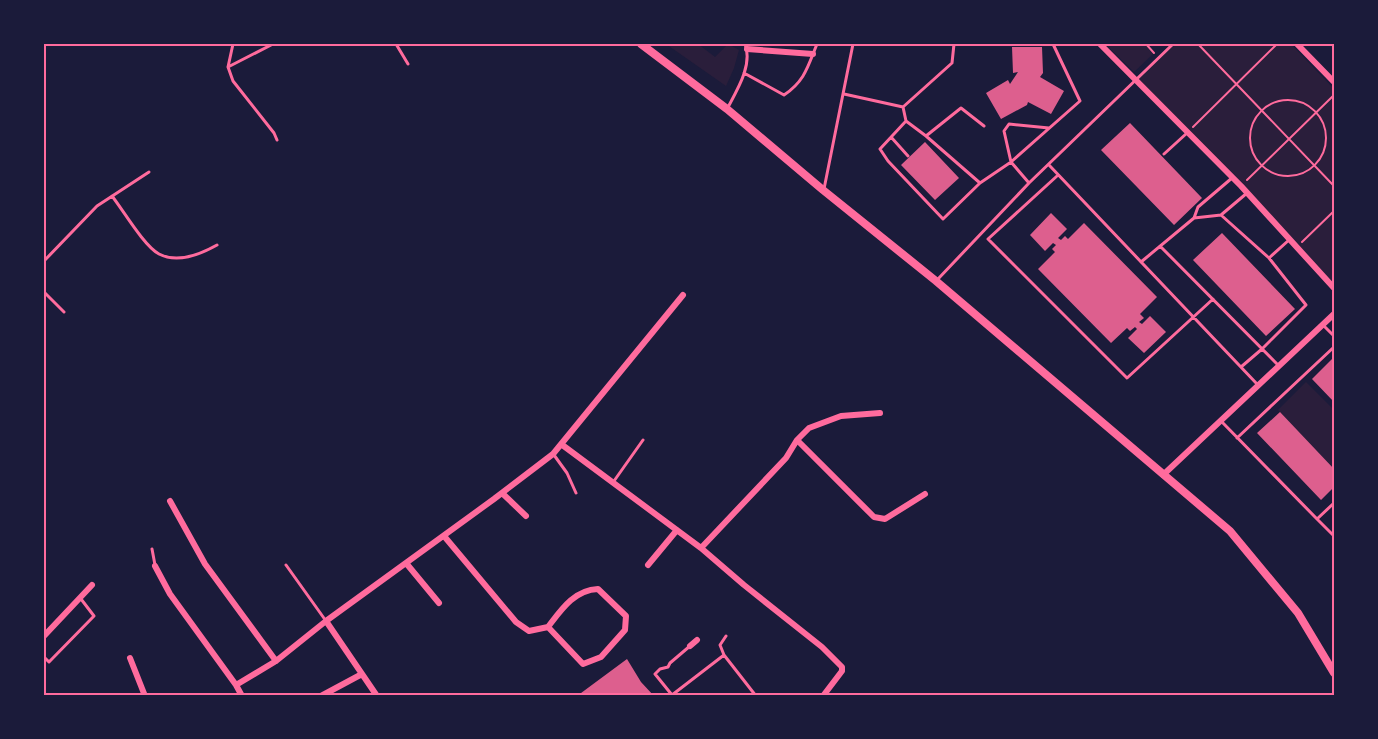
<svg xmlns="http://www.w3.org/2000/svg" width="1378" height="739" viewBox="0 0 1378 739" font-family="'PT Serif',serif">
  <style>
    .green { fill: #2a1e3b }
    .building { fill: #dd5f8e }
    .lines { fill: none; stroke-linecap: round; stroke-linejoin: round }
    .path { stroke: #ff6b9d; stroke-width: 2 }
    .service { stroke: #ff6b9d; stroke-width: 3 }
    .minor { stroke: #ff6b9d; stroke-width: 6 }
    .tertiary { stroke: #ff6b9d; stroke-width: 8 }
    .neatline { fill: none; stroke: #ff6b9d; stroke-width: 2 }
  </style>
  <rect width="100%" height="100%" fill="#1b1b3a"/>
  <path class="green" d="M666,44h32l17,13 13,-13 11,6 -5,18 -8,18z
    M1105,44h39l9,10 -19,18z
    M1174,44h23l18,16 -16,-16h92l43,45v200l-198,-210z
    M1306,382l28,28v61l-56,-61z"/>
  <path class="building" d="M1012,47h30l1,26 -3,4 24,14 -13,23 -23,-12 -1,3 -26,14 -15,-26 22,-13 2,4 8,-12 -5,1z
    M1130,123l72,75 -28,27 -73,-75z
    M925,142l34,36 -24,22 -34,-35z
    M1051,213l16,16 -9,9 3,2 4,-4 3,3 16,-16 73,74 -17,17 4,4 -5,4 3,2 8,-8 16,16 -22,21 -16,-15 9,-9 -2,-2 -5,4 -3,-3 -16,15 -73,-74 17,-17 -3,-3 4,-4 -3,-2 -8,8 -15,-16z
    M1222,233l73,76 -29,27 -73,-76z
    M1334,357v45l-22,-23z
    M1280,412l54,57v18l-13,13 -64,-67z
    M627,659l14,23 13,14h-77z"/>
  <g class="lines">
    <path class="path" d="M1146,44l8,9
      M1198,44l136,142
      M1250 138a38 38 0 1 1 76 0a38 38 0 1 1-76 0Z
      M1193,127l84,-83
      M1247,180l87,-85
      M1302,242l32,-31"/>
    <path class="service" d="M233,44l-5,23 5,14 41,52 3,7
      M396,44l12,20
      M228,67l45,-23
      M744,73l40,22c21,-14 24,-29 33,-51
      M844,94l59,13
      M903,107l3,14 20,15 54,47
      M903,107l49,-44 2,-19
      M727,109c10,-19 26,-44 18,-65
      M906,121l-26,28 8,12 55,58 37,-36 31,-21 18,21
      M1049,128l-40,-4 -5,7 7,31 69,-61 -27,-57
      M926,136l35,-28 23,18
      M891,137l17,19
      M1164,154l23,-21
      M1049,165l208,219
      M1057,176l-69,63 139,139 86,-79
      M824,189l29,-145
      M112,196c11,14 32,50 47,58 19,10 42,0 58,-9
      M1221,215l48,43 37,47 -44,44 -21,18
      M1194,218l27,-3 26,-22
      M1160,246l119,120
      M1269,258l20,-18
      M44,261l53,-55 52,-34
      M1141,262l53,-44 4,-11 34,-29
      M938,279l91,-96 144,-139
      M44,292l20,20
      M1323,325l11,11
      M1222,422l95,97
      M1237,438l97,-91
      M554,455l13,18 9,20
      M614,481l29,-41
      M1334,503l-17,16 17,17
      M152,549l3,16
      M286,565l40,56
      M726,636l-6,9 4,10 32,41
      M690,646l-20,17 -2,4 -8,2 -5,5 17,21 52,-40
      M44,657l5,5 45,-46 -13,-17"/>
    <path class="minor" d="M1100,44l141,142 93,102
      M1297,44l37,38
      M747,49l66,5
      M797,440l77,77 11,2 40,-25
      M561,444l140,104 43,37 78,62 20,20v4l-19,25
      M1163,475l171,-161
      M502,493l24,23
      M170,501l35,63 71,97
      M444,536l72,86 13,9 19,-4 35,37 18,-7 24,-27 1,-14 -28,-27c-24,1 -37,21 -50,38
      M701,548l85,-90 11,-18 12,-12 32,-12 39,-3
      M406,563l33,40
      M648,565l29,-35
      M155,566l15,28 66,91
      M326,621l51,75
      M44,636l48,-51
      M690,646l7,-6
      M130,658l15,38
      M242,696l-6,-11 40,-24 50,-40 168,-122 59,-45 130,-159
      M321,696l41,-22"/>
    <path class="tertiary" d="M641,44l86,65 96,81 113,91 294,250 68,82 36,60"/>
  </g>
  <rect width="1378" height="739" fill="none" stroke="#1b1b3a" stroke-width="90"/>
  <rect x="45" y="45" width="1288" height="649" class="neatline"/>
</svg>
